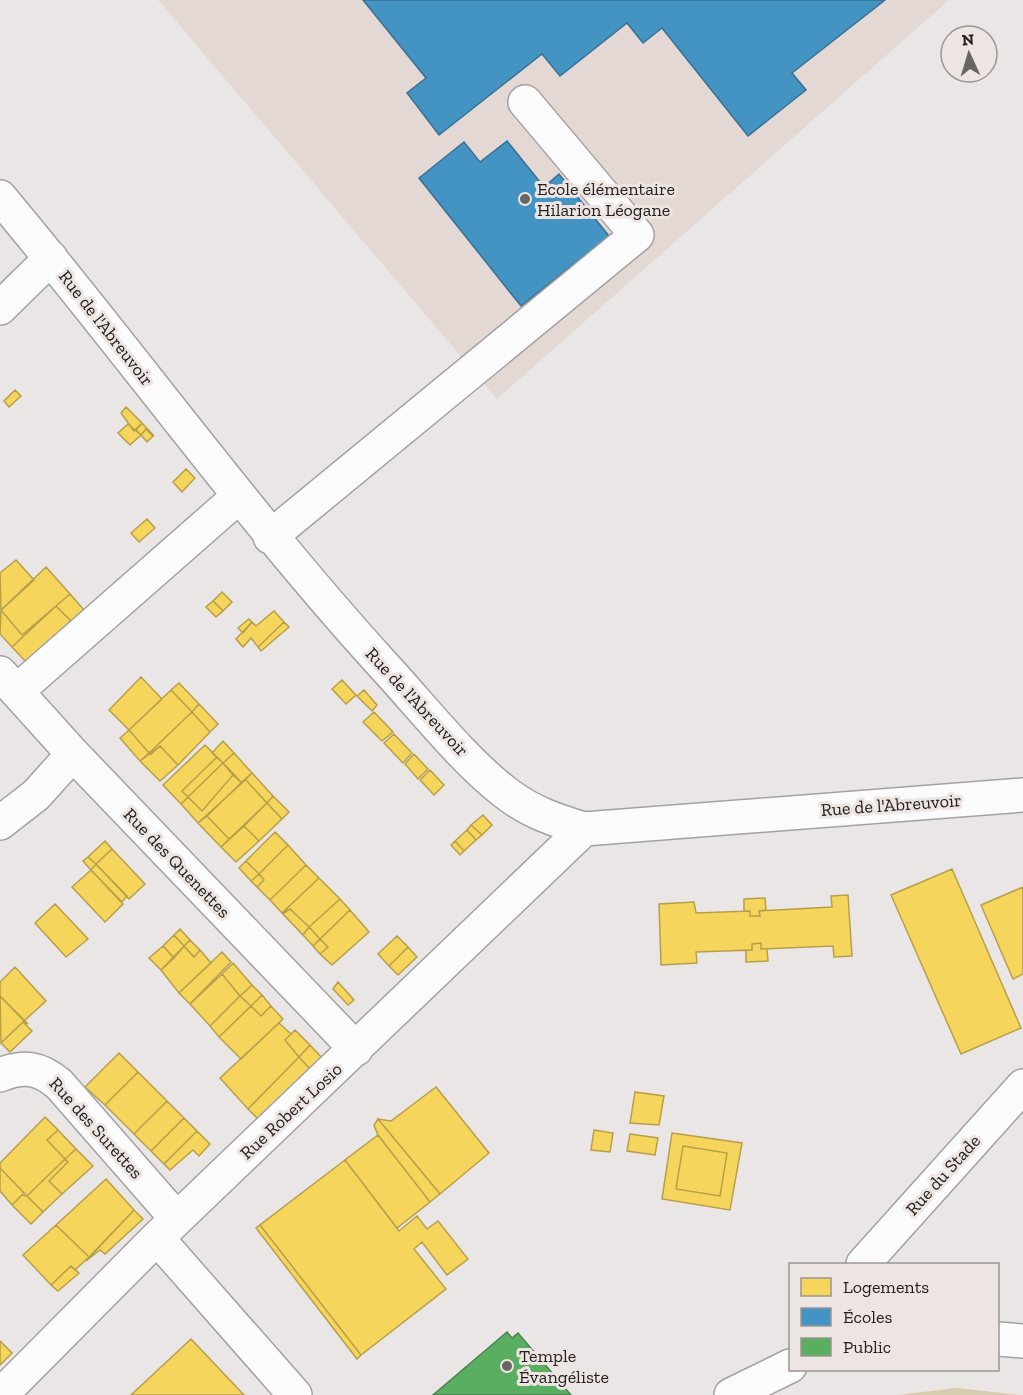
<svg xmlns="http://www.w3.org/2000/svg" width="1023" height="1395" viewBox="0 0 1023 1395" font-family="'Zilla Slab',serif">
  <style>
    .built { fill: #e4d8d5 }
    .green { fill: #d6cdb0 }
    .homes { fill: #f6d55c; stroke: #b79f4a; stroke-width: 1.5; fill-rule: evenodd }
    .schools { fill: #4393c3; stroke: #397092; stroke-width: 1.5 }
    .public { fill: #5aae61; stroke: #4a834d; stroke-width: 1.5 }
    .lines { fill: none; stroke-linecap: round; stroke-linejoin: round }
    .minor-casing { stroke: #a4a1a0; stroke-width: 36 }
    .minor { stroke: #fcfbfb; stroke-width: 33 }
    .poi-dot { fill: #696564; stroke: #ede5e2; stroke-width: 2 }
    .labels { text-anchor: middle; dominant-baseline: central; stroke-width: 6; stroke-linejoin: round; paint-order: stroke }
    .poi-label { font-size: 18px; fill: #23201f; stroke: #ede5e2; text-anchor: start }
    .street-label { font-size: 18px; fill: #23201f; stroke: #ede5e2 }
  </style>
  <rect width="100%" height="100%" fill="#eae6e5"/>
  <path class="built" d="M158,0h791l-452,399z"/>
  <path class="green" d="M957,1388l64,7h-124z"/>
  <path class="homes" d="M15,390l6,6 -12,11 -5,-6z
    M126,407l16,16 -8,8 -13,-18z
    M142,423l12,13 -8,-7 -5,6 -5,-5z
    M128,424l13,11 -11,10 -12,-12z
    M146,429l7,7 -6,6 -6,-7z
    M186,469l9,9 -13,14 -9,-10z
    M147,519l8,9 -16,14 -8,-9z
    M16,560l18,20 -33,30 -1,-37z
    M46,567l24,27 -48,41 -21,-25z
    M222,592l10,10 -9,9 -10,-10z
    M70,594l15,17 -13,11 -16,-16z
    M213,601l10,10 -7,6 -10,-10z
    M56,606l-44,41 -12,-13 1,-24 21,25z
    M56,606l16,16 -45,41 -15,-16z
    M274,611l10,11 -26,25 -7,-9 -8,9 -7,-8 16,-17 4,4z
    M249,619l3,3 -9,11 -5,-5z
    M284,622l5,5 -28,24 -3,-4z
    M141,677l21,22 -33,31 -20,-20z
    M342,680l14,15 -10,9 -14,-15z
    M179,683l20,21 -7,8 -21,-22z
    M171,690l21,22 -43,41 -20,-23z
    M364,690l13,15 -5,6 -15,-15z
    M199,704l19,20 -8,8 -18,-20z
    M192,712l18,20 -32,33 -18,-19 -9,8 -2,-1z
    M374,712l19,20 -11,9 -19,-19z
    M129,730l20,23 -9,8 -20,-23z
    M394,734l18,19 -9,10 -19,-20z
    M223,741l11,12 -11,10 -11,-10z
    M205,745l12,12 -35,34 6,6 -7,7 -18,-19z
    M160,746l18,19 -18,16 -20,-20z
    M234,753l18,20 -10,10 -19,-20z
    M414,754l14,15 -10,10 -13,-15z
    M217,757l6,6 -35,34 -6,-6z
    M223,763l10,12 -31,36 -14,-14z
    M430,770l14,15 -10,10 -14,-15z
    M252,773l21,23 -6,7 -22,-24z
    M233,775l9,8 -44,40 -17,-19 7,-7 14,14z
    M245,779l22,24 -38,36 -22,-23z
    M273,796l16,16 -7,7 -15,-16z
    M267,803l15,16 -23,22 -15,-15z
    M483,815l9,10 -10,10 -11,-10z
    M207,816l22,23 -8,8 -23,-24z
    M471,825l11,10 -6,5 -9,-10z
    M244,826l15,15 -23,21 -15,-15z
    M467,830l9,10 -12,11 -9,-10z
    M275,832l13,13 -29,29 -13,-13z
    M105,841l7,8 -16,15 -8,-7z
    M455,841l9,10 -4,4 -9,-10z
    M288,845l18,20 -36,35 -13,-13 7,-7 -5,-6z
    M112,849l33,35 -16,15 -33,-35z
    M88,857l8,7 -5,6 -8,-9z
    M246,861l13,13 -8,7 -12,-13z
    M96,864l31,32 -5,6 -31,-32z
    M306,865l13,13 -37,35 -12,-13z
    M952,869l69,159 -60,26 -70,-159z
    M91,870l32,34 -18,18 -33,-35z
    M259,874l5,6 -7,7 -6,-6z
    M319,878l21,21 -31,28 -19,-18 -8,4z
    M1023,887v87l-10,5 -32,-74z
    M848,895l4,61 -18,1 -1,-11 -72,3v-6l-9,1v6l-56,2 1,11 -36,2 -2,-61 35,-2 2,11 54,-2v5h10l-1,-5 73,-4 -1,-11z
    M765,898l1,12 -7,1 1,5h-10v-5h-6v-12z
    M340,899l10,11 -30,29 -11,-12z
    M55,904l33,35 -22,18 -31,-34z
    M290,909l19,18 -6,8 -20,-21z
    M350,910l19,22 -37,33 -12,-11 8,-7 -8,-8z
    M309,927l11,12 -7,7 -10,-11z
    M180,929l10,11 -6,6 -10,-11z
    M174,935l10,11 -10,12 -11,-12z
    M397,936l11,11 -19,19 -11,-12z
    M320,939l8,8 -8,7 -7,-8z
    M190,940l10,10 -6,7 -10,-11z
    M761,943v6h6l1,12 -22,1v-12h6v-6z
    M163,946l11,12 -13,12 -12,-12z
    M184,946l10,11 6,-7 11,13 -32,30 -18,-23z
    M408,947l9,10 -19,18 -9,-9z
    M222,952l9,10 -41,42 -11,-11z
    M233,963l19,22 -12,11 -18,-22z
    M15,967l31,34 -22,20 -24,-25v-14z
    M222,974l18,22 -30,30 -20,-22z
    M338,982l16,18 -6,5 -15,-16z
    M252,985l10,10 -11,11 -11,-10z
    M262,995l9,11 -10,10 -10,-10z
    M0,996l28,28 -5,-2 -22,21z
    M240,996l11,10 -32,31 -9,-11z
    M251,1006l10,10 10,-10 12,13 -42,40 -22,-22z
    M23,1022l9,9 -22,21 -9,-9z
    M279,1023l12,11 -6,6 14,17 -51,52 -28,-31z
    M295,1030l15,15 -11,12 -14,-17z
    M310,1045l13,14 -12,11 -12,-13z
    M119,1053l19,19 -33,33 -20,-18z
    M299,1057l12,13 -53,49 -10,-10z
    M138,1072l29,29 -33,33 -29,-29z
    M436,1087l53,66 -49,41 -62,-75 13,2z
    M635,1092l29,4 -5,29 -29,-2z
    M167,1101l17,17 -33,33 -17,-17z
    M45,1117l13,13 -11,10 18,19 -38,37 -27,-28v-5z
    M184,1118l13,13 -33,33 -13,-13z
    M378,1119l62,75 -10,8 -52,-67 -4,-10z
    M58,1130l18,19 -11,10 -18,-19z
    M594,1130l19,3 -3,19 -19,-2z
    M197,1131l13,13 -11,12 -6,-6 -23,20 -6,-6z
    M672,1133l70,10 -12,67 -68,-11zM683,1146l44,7 -7,43 -44,-7z
    M630,1134l28,4 -3,17 -28,-4z
    M378,1135l52,67 -33,26 -52,-68z
    M683,1146l44,7 -7,43 -44,-7z
    M76,1149l17,17 -31,28 -13,-13 19,-19 -3,-3z
    M65,1159l3,3 -19,19 13,13 -19,18 -16,-16z
    M345,1160l54,71 18,-15 10,13 11,-8 30,38 -21,16 -25,-33 -8,7 32,40 -85,66 -101,-130z
    M0,1168l24,25 -12,12 -12,-14z
    M106,1179l28,31 -45,47 -33,-32z
    M22,1195l5,1 16,16 -12,12 -19,-19z
    M134,1210l9,9 -38,35 -5,-4 -14,11z
    M56,1225l33,32 -14,13 -4,-4 -20,19 -28,-30z
    M260,1225l101,130 -4,4 -101,-131z
    M71,1266l8,7 -21,18 -7,-6z
    M191,1339l53,56h-113z
    M0,1341l12,12 -12,12z"/>
  <path class="schools" d="M363,0h522l-93,73 14,17 -58,46 -86,-108 -19,15 -16,-20 -67,53 -18,-22 -103,81 -32,-42 19,-15z
    M507,141l37,46 15,-13 50,62 -88,70 -102,-128 45,-36 16,20z"/>
  <path class="public" d="M507,1332l5,6 6,-5 53,62h-138z"/>
  <g class="lines">
    <defs>
      <path id="minor" d="M0,197c130,155 248,320 384,469 37,40 83,99 126,130 23,17 48,25 74,33l439,-34
        M0,308l51,-50
        M270,537l367,-302 -112,-133
        M0,673l73,81 283,295
        M17,691l221,-194
        M0,823l36,-28 37,-41
        M0,1075c24,-10 40,-7 59,9l118,135
        M157,1238l138,157
        M863,1264l160,-178
        M998,1339l25,2
        M1,1395l156,-157 427,-409
        M731,1395l59,-29"/>
    </defs>
    <use href="#minor" class="minor-casing"/>
    <use href="#minor" class="minor"/>
  </g>
  <g class="poi-dot">
    <circle cx="525" cy="199" r="6"/>
    <circle cx="507" cy="1366" r="6"/>
  </g>
  <g class="labels">
    <g class="poi-label">
      <text x="537" y="189">Ecole élémentaire<tspan x="537" dy="21">Hilarion Léogane</tspan></text>
      <text x="519" y="1356">Temple<tspan x="519" dy="21">Évangéliste</tspan></text>
    </g>
    <g class="street-label">
      <text transform="translate(106 328) rotate(52)">Rue de l'Abreuvoir</text>
      <text transform="translate(417 702) rotate(47)">Rue de l'Abreuvoir</text>
      <text transform="translate(891 805) rotate(-4)">Rue de l'Abreuvoir</text>
      <text transform="translate(177 863) rotate(46)">Rue des Quenettes</text>
      <text transform="translate(291 1111) rotate(-43)">Rue Robert Losio</text>
      <text transform="translate(96 1128) rotate(48)">Rue des Surettes</text>
      <text transform="translate(943 1175) rotate(-48)">Rue du Stade</text>
    </g>
  </g>
  <rect x="789" y="1263" width="210" height="108" fill="#ede5e2" stroke="#9c9694" stroke-width="1.5"/>
  <rect x="801" y="1278" width="30" height="18" fill="#f6d55c" stroke="#9c9694" stroke-width="1.5"/>
  <text x="843" y="1293" font-size="18" fill="#23201f">Logements</text>
  <rect x="801" y="1308" width="30" height="18" fill="#4393c3" stroke="#9c9694" stroke-width="1.5"/>
  <text x="843" y="1323" font-size="18" fill="#23201f">Écoles</text>
  <rect x="801" y="1338" width="30" height="18" fill="#5aae61" stroke="#9c9694" stroke-width="1.5"/>
  <text x="843" y="1353" font-size="18" fill="#23201f">Public</text>
  <g transform="translate(969 54) rotate(356)"><circle r="28" fill="#ede5e2" stroke="#9c9694" stroke-width="1.5"/>
  <path d="M0-4.5L10 22L0 15L-10 22Z" fill="#696564"/>
  <text y="-9" font-size="16" font-weight="bold" text-anchor="middle" fill="#23201f">N</text>
  </g>
</svg>
